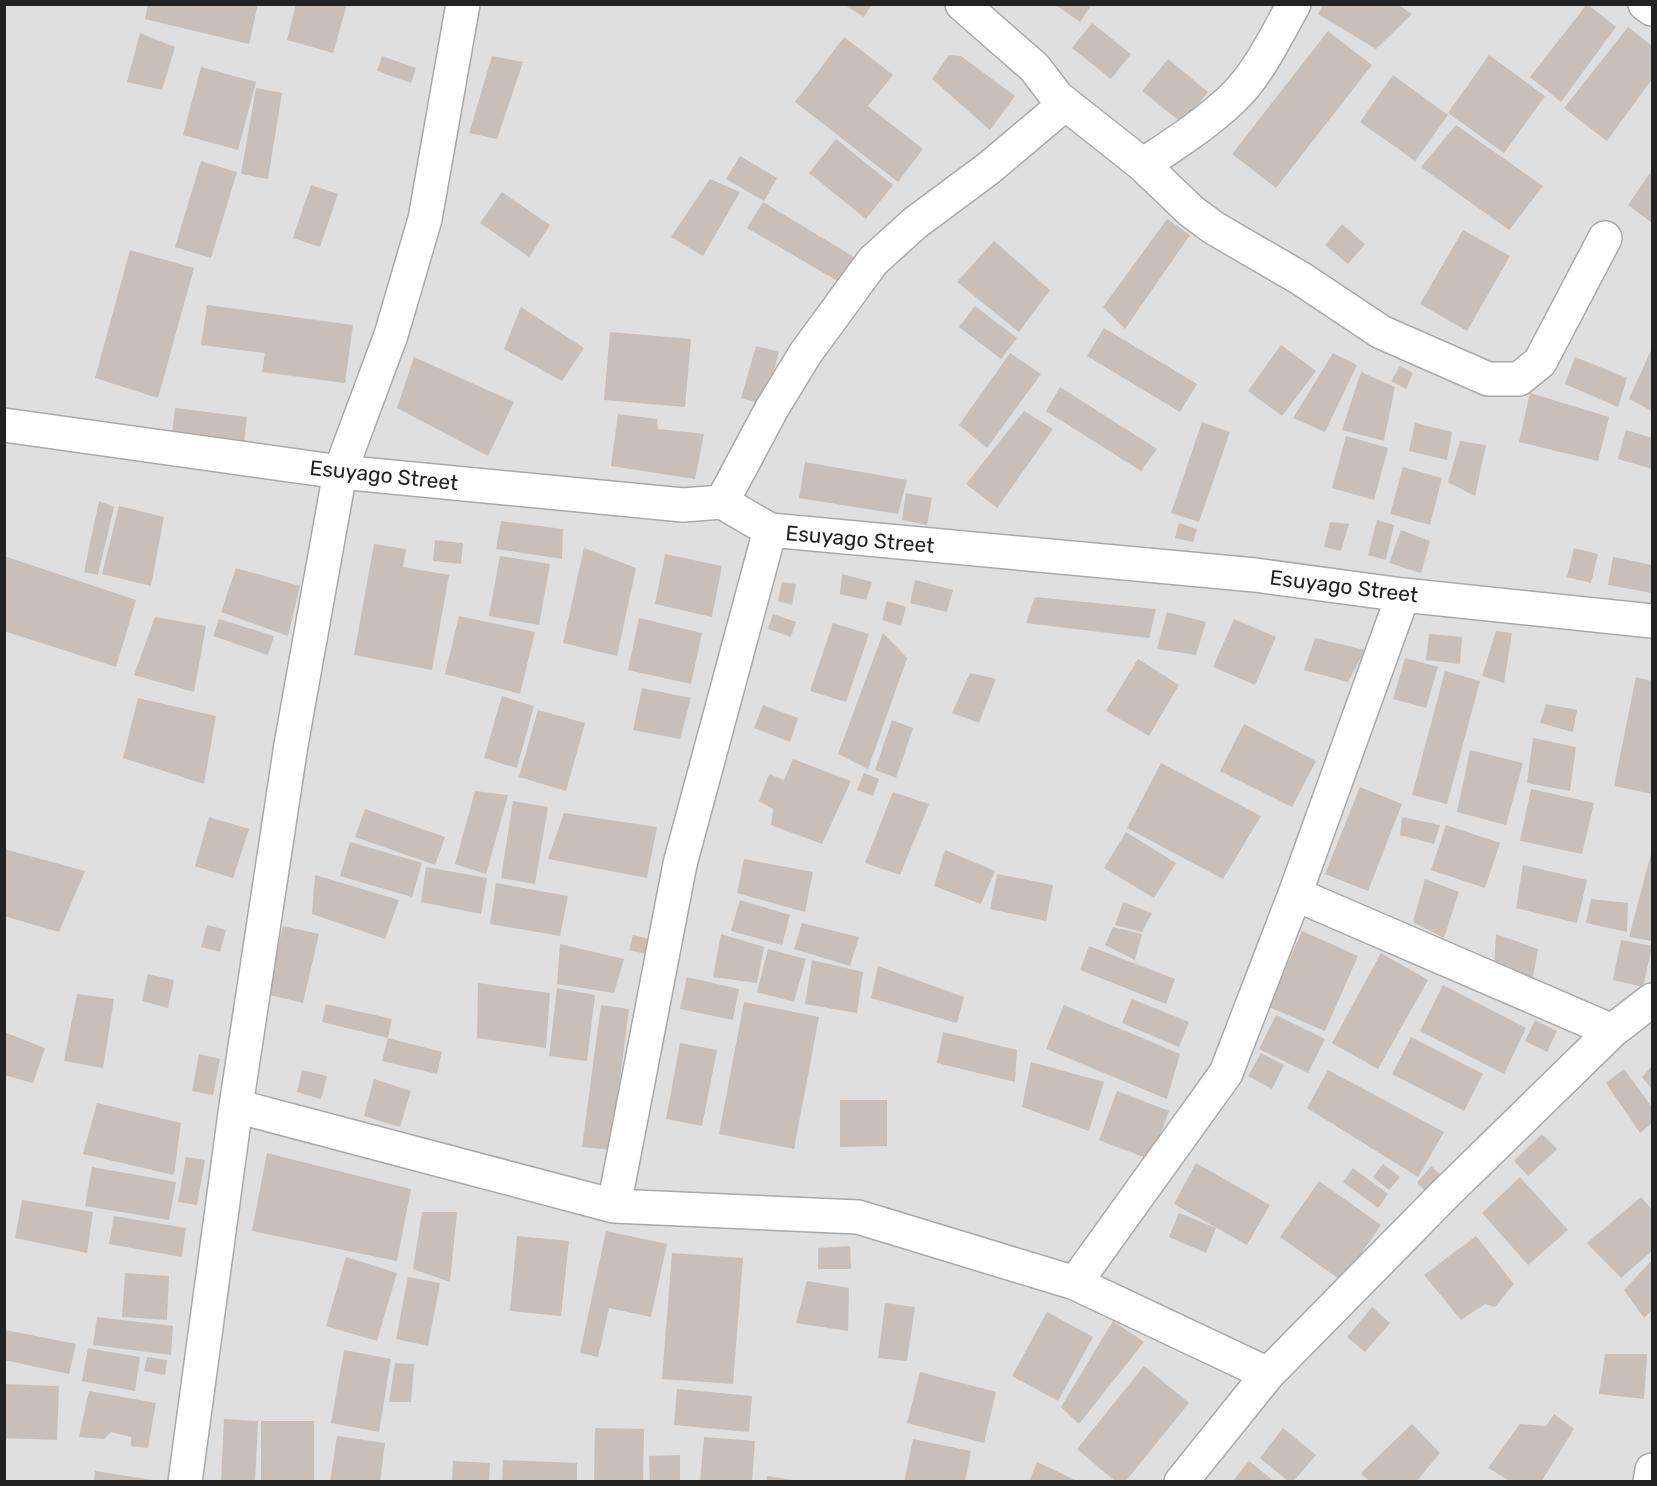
<svg xmlns="http://www.w3.org/2000/svg" width="1657" height="1486" viewBox="0 0 1657 1486" font-family="Rubik,sans-serif">
  <style>
    .residential { fill: #e0dfdf }
    .building { fill: #c7bfb8 }
    .lines { fill: none; stroke-linecap: round; stroke-linejoin: round }
    .minor-casing { stroke: #a9a9a9; stroke-width: 36 }
    .minor { stroke: #fff; stroke-width: 33 }
    .labels { text-anchor: middle; dominant-baseline: central; stroke-width: 5; stroke-linejoin: round; paint-order: stroke }
    .street-label { font-size: 21px; fill: #222; stroke: #fff }
  </style>
  <rect width="100%" height="100%" fill="#f2efe9"/>
  <path class="residential" d="M5,5h1647v1476h-1647z"/>
  <path class="building" d="M148,4h110l-9,40 -104,-25z
    M296,4h51l-14,49 -46,-13z
    M843,4h29l-8,13z
    M1054,4h38l-12,18z
    M1587,4l29,23 -55,75 -31,-25z
    M1323,5h76l13,9 -36,35 -58,-35z
    M1092,23l39,31 -20,25 -39,-31z
    M1628,27l24,19v33l-45,62 -43,-33z
    M1328,31l44,34 -96,123 -44,-34z
    M140,33l35,14 -13,43 -35,-8z
    M844,37l49,38 -25,31 55,43 -25,33 -103,-80z
    M949,55l12,1 54,40 -25,34 -58,-51z
    M1489,55l56,41 -41,57 -56,-40z
    M382,56l34,12 -5,15 -34,-12z
    M492,56l31,6 -26,77 -28,-6z
    M1168,59l40,33 -25,32 -41,-33z
    M201,67l55,15 -18,68 -55,-15z
    M1393,75l55,40 -33,46 -55,-39z
    M256,88l26,5 -14,86 -27,-5z
    M1456,125l87,61 -34,44 -88,-63z
    M836,139l57,46 -27,34 -57,-46z
    M740,156l37,22 -13,23 -38,-22z
    M201,161l36,11 -26,86 -36,-11z
    M1650,173l2,1v49l-24,-18z
    M710,179l30,13 -37,64 -32,-19z
    M311,185l27,9 -18,53 -27,-9z
    M502,192l48,33 -21,32 -49,-34z
    M763,202l96,58 -15,25 -97,-57z
    M1167,219l23,16 -65,94 -22,-22z
    M1342,224l23,20 -17,20 -23,-19z
    M1463,230l47,26 -43,75 -47,-27z
    M994,241l56,49 -31,42 -62,-50z
    M130,250l64,18 -36,130 -63,-20z
    M207,305l146,20 -8,58 -83,-11 3,-19 -64,-8z
    M975,306l42,32 -16,21 -42,-32z
    M521,307l63,41 -22,33 -58,-32z
    M1104,328l93,56 -17,28 -93,-56z
    M610,332l81,7 -6,68 -81,-7z
    M1281,345l35,26 -34,45 -34,-25z
    M756,346l23,6 -15,53 -23,-7z
    M1652,348v63l-23,-12z
    M1010,353l31,21 -54,74 -28,-23z
    M1333,353l24,12 -32,67 -32,-14z
    M414,357l100,45 -26,54 -91,-48z
    M1575,357l52,21 -9,29 -53,-23z
    M1400,366l13,7 -7,16 -15,-8z
    M1361,372l34,15 -11,54 -42,-11z
    M1060,387l97,62 -16,22 -95,-60z
    M1530,393l79,24 -11,44 -79,-19z
    M175,408l72,9 -3,27 -72,-9z
    M1024,411l29,18 -56,79 -31,-24z
    M618,414l39,5 1,10 46,5 -9,45 -84,-13z
    M1202,422l28,10 -31,90 -28,-9z
    M1415,423l37,9 -5,28 -38,-9z
    M1626,430l26,8v31l-34,-10z
    M1346,436l42,12 -14,52 -42,-12z
    M1460,441l26,4 -11,51 -27,-14z
    M805,462l102,18 -9,34 -99,-16z
    M1403,467l39,11 -12,47 -40,-11z
    M906,493l26,5 -5,27 -25,-5z
    M99,501l15,6 -16,68 -14,-3z
    M119,506l45,11 -13,69 -49,-12z
    M1377,520l17,5 -8,35 -18,-5z
    M501,521l62,8 -1,30 -66,-10z
    M1330,522l19,2 -8,27 -17,-4z
    M1179,523l18,6 -4,13 -18,-4z
    M1401,530l29,11 -9,32 -32,-10z
    M435,540l28,3 -2,21 -28,-3z
    M374,544l32,5 -3,18 46,8 -17,95 -78,-15z
    M584,548l52,20 -19,88 -54,-13z
    M1574,548l24,6 -7,29 -24,-6z
    M665,554l57,12 -10,51 -57,-13z
    M4,556l132,44 -20,67 -112,-36z
    M500,556l50,8 -11,61 -50,-9z
    M1613,557l39,8v28l-44,-8z
    M236,568l64,18 -12,50 -67,-24z
    M842,574l30,8 -6,18 -26,-6z
    M915,580l38,10 -6,22 -37,-9z
    M782,582l14,2 -4,21 -14,-4z
    M1035,597l121,12 -7,29 -123,-15z
    M887,601l19,6 -5,19 -19,-6z
    M1167,612l39,10 -10,33 -39,-6z
    M773,614l23,8 -5,15 -23,-8z
    M459,616l76,16 -15,62 -75,-20z
    M155,617l51,9 -12,66 -60,-17z
    M639,618l63,15 -11,51 -63,-14z
    M219,619l55,17 -6,19 -55,-19z
    M1234,619l42,18 -21,48 -42,-18z
    M833,623l36,11 -23,68 -36,-11z
    M1496,631l16,2 -8,50 -22,-7z
    M883,633l24,25 -39,111 -30,-15z
    M1429,634l33,3 -2,27 -34,-4z
    M1315,638l50,12 -17,32 -44,-12z
    M1405,658l33,9 -12,41 -33,-9z
    M1138,659l41,26 -30,51 -43,-25z
    M1445,671l35,10 -33,123 -35,-9z
    M970,673l26,6 -17,44 -27,-10z
    M1636,677l16,4v113l-38,-8z
    M642,688l49,10 -11,41 -47,-9z
    M502,696l32,10 -17,62 -33,-10z
    M138,698l78,18 -12,68 -81,-26z
    M1546,704l31,6 -4,22 -33,-9z
    M763,705l35,13 -8,24 -36,-14z
    M538,710l47,13 -19,68 -47,-14z
    M892,720l21,8 -17,50 -21,-8z
    M1244,724l72,37 -24,46 -72,-36z
    M1533,738l43,9 -6,44 -43,-8z
    M1470,750l53,13 -17,62 -49,-13z
    M793,759l58,22 -29,63 -51,-19 2,-16 -14,-8 10,-27 15,6z
    M1161,763l100,53 -38,63 -96,-51z
    M864,773l15,6 -6,17 -16,-6z
    M1360,787l42,17 -34,87 -43,-17z
    M1531,789l63,14 -12,51 -62,-13z
    M475,791l33,4 -22,79 -31,-10z
    M893,792l36,12 -29,71 -35,-12z
    M513,801l35,6 -13,77 -34,-6z
    M365,809l80,28 -10,28 -80,-28z
    M564,813l93,14 -10,51 -99,-19z
    M209,817l40,12 -16,49 -38,-12z
    M1402,817l38,8 -6,19 -34,-9z
    M1446,825l54,18 -15,45 -54,-18z
    M1126,832l50,31 -22,35 -50,-30z
    M350,842l72,21 -10,34 -72,-21z
    M4,849l81,22 -26,61 -55,-16z
    M945,850l50,21 -14,33 -47,-18z
    M1652,850v91l-23,-4z
    M744,859l69,13 -8,40 -68,-19z
    M1523,865l64,15 -10,43 -61,-15z
    M426,867l61,11 -6,36 -60,-12z
    M997,874l56,11 -7,36 -56,-12z
    M315,875l84,25 -14,39 -73,-25z
    M1425,879l34,13 -15,46 -31,-16z
    M496,883l72,13 -8,40 -70,-12z
    M1591,899l37,4 -1,29 -41,-9z
    M740,900l50,15 -8,30 -51,-14z
    M1123,902l29,11 -10,19 -27,-7z
    M802,923l57,14 -9,29 -56,-17z
    M207,925l19,5 -6,22 -19,-5z
    M283,926l36,8 -16,69 -37,-9z
    M1113,927l29,7 -7,26 -30,-15z
    M1302,931l56,25 -33,75 -56,-24z
    M721,934l43,13 -7,36 -44,-6z
    M1496,934l42,15 -5,28 -39,-10z
    M633,935l16,4 -3,15 -17,-4z
    M1621,940l31,6 -9,41 -30,-7z
    M560,944l64,15 -10,34 -57,-9z
    M1089,946l86,33 -9,25 -86,-34z
    M768,949l38,10 -12,43 -37,-10z
    M1381,953l47,27 -50,89 -46,-26z
    M812,960l51,12 -6,41 -52,-9z
    M878,966l86,31 -7,26 -86,-25z
    M148,974l26,6 -6,28 -26,-7z
    M687,977l52,12 -6,31 -53,-11z
    M478,983l72,10 -4,55 -69,-10z
    M1443,985l83,43 -22,46 -84,-43z
    M557,988l38,7 -8,66 -38,-5z
    M77,994l37,5 -11,69 -39,-7z
    M1132,999l57,23 -10,25 -57,-24z
    M744,1002l75,15 -25,132 -75,-15z
    M326,1004l66,15 -4,19 -66,-16z
    M601,1005l28,4 -18,141 -29,-3z
    M1064,1005l116,49 -13,45 -121,-50z
    M1276,1015l49,24 -17,34 -49,-24z
    M1535,1020l22,11 -10,21 -22,-11z
    M4,1032l41,16 -12,35 -29,-8z
    M943,1032l74,18 -2,32 -78,-19z
    M1411,1037l72,37 -19,37 -72,-37z
    M388,1038l54,14 -5,22 -55,-13z
    M680,1043l37,7 -15,76 -36,-7z
    M1261,1053l23,12 -12,24 -24,-13z
    M199,1054l21,5 -7,36 -21,-4z
    M1031,1062l73,20 -15,49 -67,-24z
    M1652,1066v23l-10,-12z
    M1624,1069l28,38v16l-12,10 -34,-50z
    M302,1070l25,6 -6,23 -24,-7z
    M1328,1070l116,62 -26,45 -111,-69z
    M374,1079l37,12 -11,36 -36,-11z
    M1117,1091l52,20 -18,49 -52,-20z
    M840,1100h47v46l-47,1z
    M97,1103l84,20 -7,52 -91,-21z
    M1542,1134l15,15 -29,27 -14,-15z
    M267,1153l144,36 -14,72 -145,-30z
    M186,1157l19,3 -8,45 -19,-3z
    M1196,1163l74,42 -23,40 -73,-41z
    M1383,1164l17,13 -11,13 -16,-13z
    M1431,1166l15,13 -14,17 -15,-13z
    M92,1167l84,15 -7,38 -84,-14z
    M1353,1168l35,26 -10,14 -35,-26z
    M1520,1177l48,53 -40,35 -46,-52z
    M1319,1181l62,44 -39,56 -62,-44z
    M1641,1197l11,13v41l-31,27 -34,-35z
    M22,1200l71,12 -6,41 -72,-15z
    M422,1212h35l-7,70 -37,-13z
    M1179,1213l37,15 -10,25 -37,-16z
    M114,1216l72,12 -4,29 -73,-13z
    M606,1231l61,13 -16,73 -42,-9 -11,49 -18,-4z
    M517,1236l52,5 -8,75 -51,-5z
    M1476,1236l38,48 -19,23 -10,-3 -24,16 -37,-45z
    M850,1246l1,23h-33v-21z
    M672,1253l71,5 -10,126 -71,-5z
    M346,1257l51,16 -20,68 -51,-15z
    M1652,1260v50l-8,8 -20,-28z
    M125,1273l44,3 -2,44 -45,-3z
    M408,1277l32,6 -12,63 -32,-7z
    M807,1281l42,7 -1,43 -52,-8z
    M885,1303l30,4 -8,54 -29,-3z
    M1372,1307l18,16 -25,29 -18,-15z
    M1047,1312l46,25 -35,64 -46,-25z
    M97,1317l76,9 -2,29 -78,-10z
    M1113,1321l31,21 -65,82 -18,-17z
    M5,1330l71,14 -7,30 -65,-14z
    M88,1348l52,9 -5,34 -53,-10z
    M344,1350l47,9 -12,73 -48,-9z
    M1605,1354h42l-3,45 -45,-5z
    M147,1357l20,3 -2,15 -21,-4z
    M395,1363l19,1 -3,38h-22z
    M1144,1366l45,37 -64,79h-9l-39,-33z
    M920,1372l76,20 -12,51 -77,-20z
    M4,1384l55,2 -2,54 -53,-2z
    M677,1389l75,7 -3,36 -75,-7z
    M89,1391l67,12 -8,45 -17,-2v-9l-20,-5 -7,7 -25,-2z
    M1554,1414l20,15 -33,53h-29l-24,-14 32,-44 26,2z
    M224,1419l34,2 -3,61h-34z
    M261,1421h53v61h-53z
    M1412,1424l28,29 -24,29h-46l-9,-9z
    M595,1428l49,1 -1,53h-49z
    M1283,1428l33,27 -23,27h-4l-29,-24z
    M337,1436l48,7 -5,39h-50z
    M704,1437l51,4 -3,41h-52z
    M913,1439l58,12 -6,31h-61z
    M680,1455v27h-30l-1,-26z
    M503,1460l74,3v19h-75z
    M453,1461l37,2 -1,19h-37z
    M1249,1461l26,21h-43z
    M1037,1462l43,20h-51z
    M95,1471l57,9v2h-58z
    M767,1476l25,4v2h-26z"/>
  <g class="lines">
    <defs>
      <path id="minor" d="M962,4l73,64 22,29 86,68 48,46 23,17 86,50 81,54 107,47h31l21,-17 65,-124
        M1645,4l7,5
        M1143,165c31,-21 63,-41 90,-67 26,-25 43,-62 61,-94
        M4,425l336,47 343,33 39,-3 48,28 485,45 148,20 249,26
        M722,502l49,-92 34,-56 68,-93 42,-38 74,-55 76,-64
        M1295,894l317,137
        M236,1106l378,100 244,11 217,66 193,91
        M614,1206l66,-342 90,-334
        M1075,1283l151,-210 69,-179 108,-299
        M185,1482l51,-376 55,-361 49,-273 51,-137 34,-116 38,-215
        M1181,1482l87,-108 177,-180 167,-163 40,-31
        M1650,1482l2,-12"/>
    </defs>
    <use href="#minor" class="minor-casing"/>
    <use href="#minor" class="minor"/>
  </g>
  <g class="labels">
    <g class="street-label">
      <text transform="translate(384 475) rotate(6)">Esuyago Street</text>
      <text transform="translate(860 539) rotate(5)">Esuyago Street</text>
      <text transform="translate(1344 586) rotate(7)">Esuyago Street</text>
    </g>
  </g>
  <rect width="1657" height="1486" fill="none" stroke="#222222" stroke-width="12"/>
</svg>
